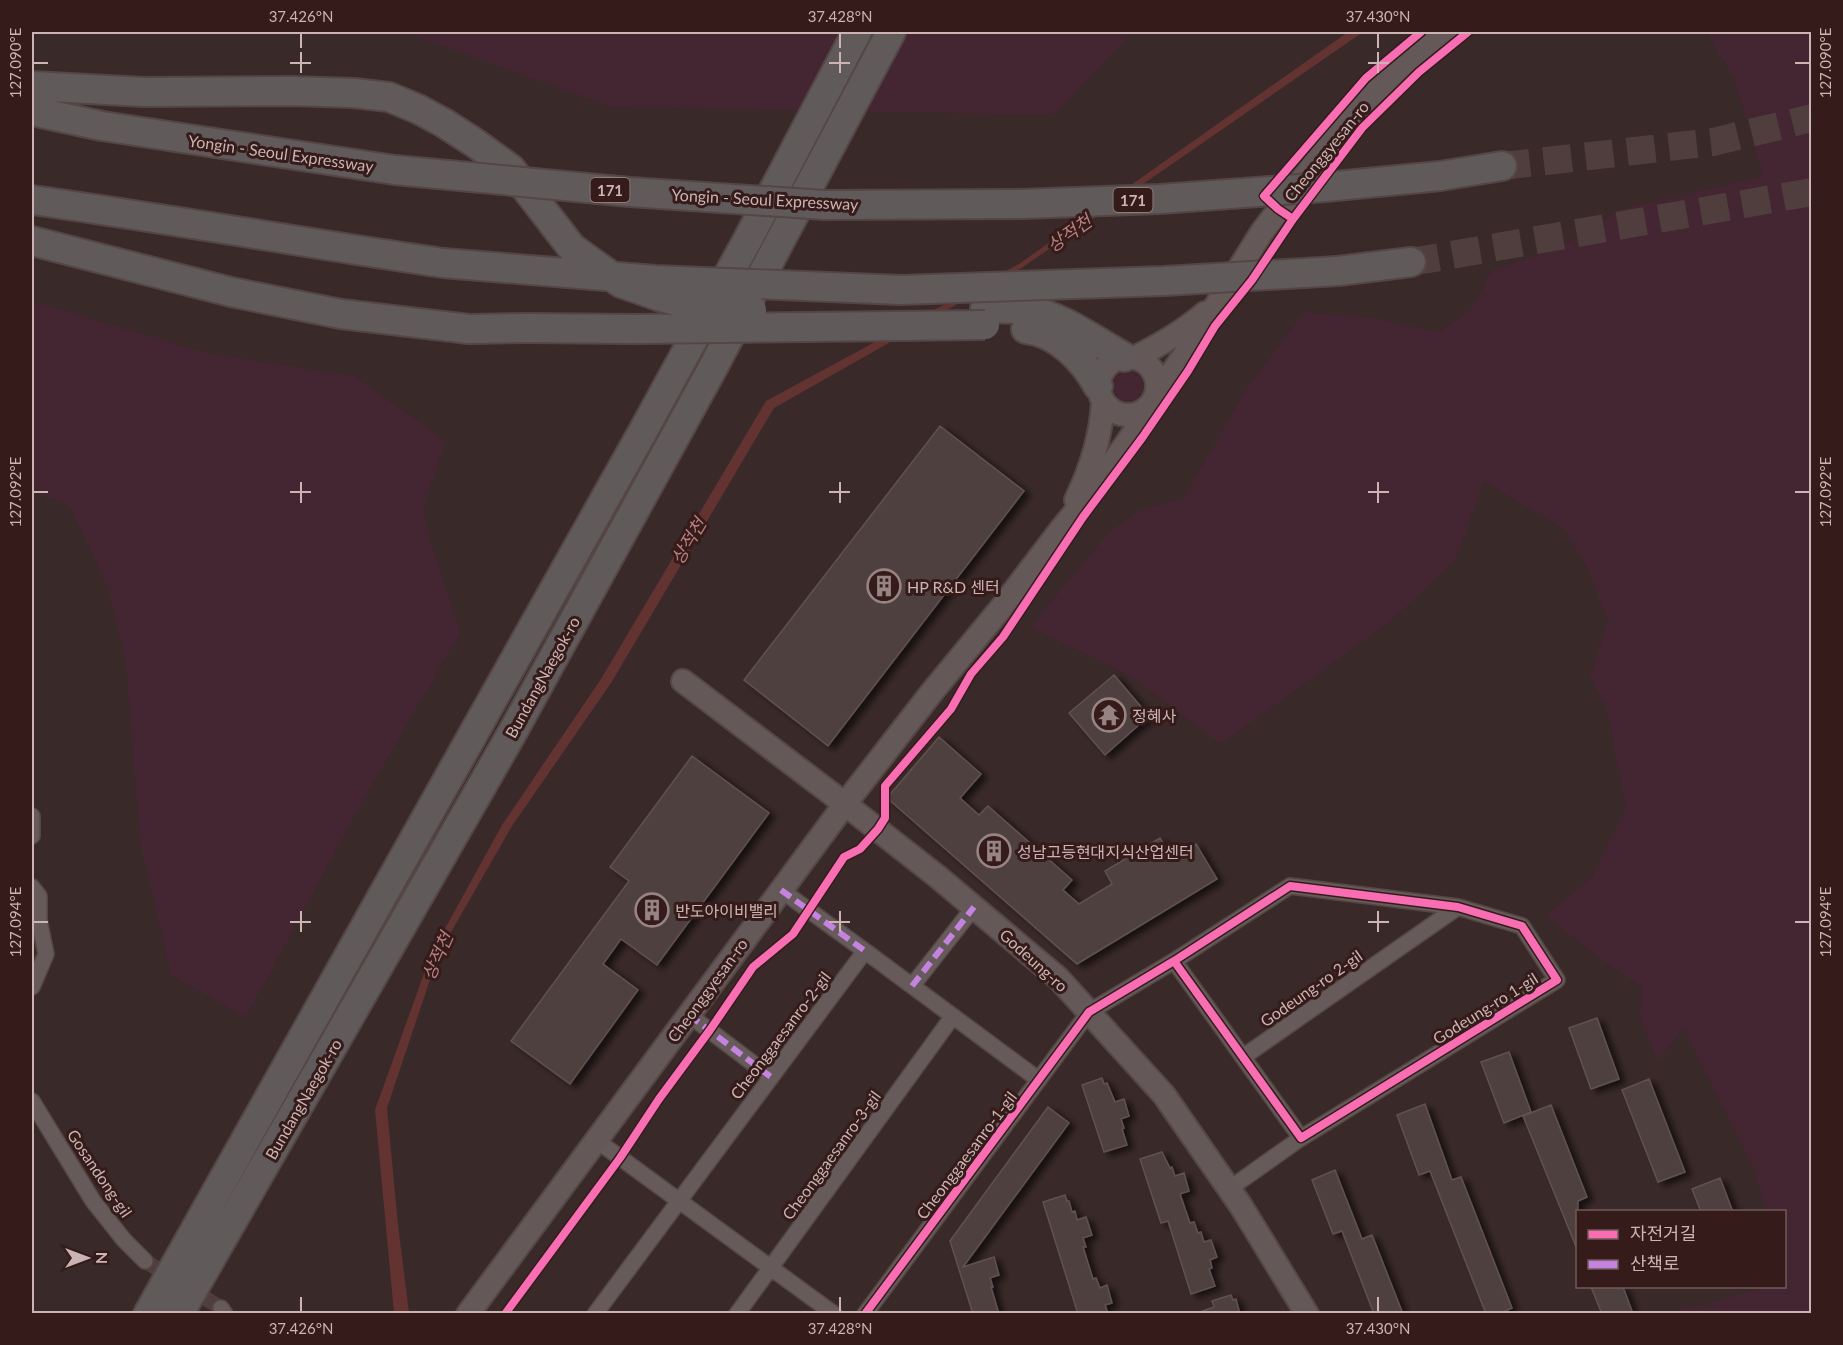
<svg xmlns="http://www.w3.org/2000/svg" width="1843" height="1345" viewBox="0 0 1843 1345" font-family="Lato,'Noto Sans KR',sans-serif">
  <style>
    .green { fill: #432632 }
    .water { fill: #633332 }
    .building { fill: #4f4040; stroke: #615151; stroke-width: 1.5; filter: url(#shadow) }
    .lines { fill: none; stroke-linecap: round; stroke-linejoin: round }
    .street-tunnel { stroke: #503e3e; stroke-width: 15; stroke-dasharray: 15 8; stroke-linecap: butt }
    .highway-tunnel { stroke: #503e3e; stroke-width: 28; stroke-dasharray: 28 14; stroke-linecap: butt }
    .street-casing { stroke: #534645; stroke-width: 18 }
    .secondary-casing { stroke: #564747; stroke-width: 26 }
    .highway-casing { stroke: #554646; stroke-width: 32 }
    .street { stroke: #675a5a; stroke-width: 15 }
    .secondary { stroke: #655858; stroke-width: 22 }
    .highway { stroke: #615a5b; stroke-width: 28 }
    .highway-bridge-casing { stroke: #554646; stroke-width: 32; stroke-linecap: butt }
    .highway-bridge { stroke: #615a5b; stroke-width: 28 }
    .quiet { stroke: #c483df; stroke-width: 6; stroke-dasharray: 12 6; stroke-linecap: butt }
    .cycleway-casing { stroke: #351c1b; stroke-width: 11 }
    .cycleway { stroke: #f96db3; stroke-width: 8 }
    .ticks { fill: none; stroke: #cbb4b3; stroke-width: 2 }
    .labels { text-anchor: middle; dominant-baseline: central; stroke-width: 6; stroke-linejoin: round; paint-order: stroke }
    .shield { fill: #351c1b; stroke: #9e8685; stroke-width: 1.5 }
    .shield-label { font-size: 15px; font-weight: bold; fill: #cbb4b3 }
    .street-label { font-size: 16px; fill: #cbb4b3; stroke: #351c1b }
    .poi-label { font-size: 16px; fill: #cbb4b3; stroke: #351c1b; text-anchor: start }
    .water-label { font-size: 18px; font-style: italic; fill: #b98080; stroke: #351c1b }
    .neatline { fill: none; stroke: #cbb4b3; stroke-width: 2 }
    .ticks-label { font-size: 15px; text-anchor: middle; fill: #cbb4b3 }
  </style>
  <defs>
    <filter id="shadow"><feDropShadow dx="6" dy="3.5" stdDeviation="3" flood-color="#0009"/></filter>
  </defs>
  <rect width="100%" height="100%" fill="#3a2929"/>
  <path class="green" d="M404,32h729l-79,83 -442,-8z
    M1707,32h104v1281h-143l43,-10 52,-16 21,-1v-74l-18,-1 -11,-41 -72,-142 -25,33 -19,-46 4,-27 -38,-26 -59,-46 46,-39 34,-71 -20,-99 -16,-30 18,-56 -19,-50 -24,-41 -81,-49 -28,78 -64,61 -171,124 -92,-69 -99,-48 79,-95 29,-21 46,-13 61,-107 59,-79 69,6 66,14 31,-22 23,-40 68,-23 61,-38 141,-33 -28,-95z
    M32,301l174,52 148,23 92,65 -23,68 7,31 30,93 -96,166 -118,218 -75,-42 -31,-134 -14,-178 -17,-72 -39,-85 -38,-15z
    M1113 386a15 15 0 1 1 30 0a15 15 0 1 1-30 0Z"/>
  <path class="water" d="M1348,32h15l-340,235 -249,141 -163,275 -99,143 -73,127 -52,155 11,117 11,88h-15l-19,-203 56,-156 71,-129 99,-146 165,-278 253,-137z"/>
  <path class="building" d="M940,426l84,65 -196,255 -84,-66z
    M1114,675l35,41 -44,39 -36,-42z
    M939,737l42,37 -21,24 19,17 9,-9 84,74 -9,10 16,14 33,-20 -7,-13 55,-33 12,21 24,-15 21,35 -140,85 -190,-166z
    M692,756l77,57 -112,152 -36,-26 -18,25 35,26 -68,94 -59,-43 118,-160 -19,-14z
    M1597,1018l22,61 -28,10 -22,-61z
    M1509,1052l22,60 -27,11 -23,-61z
    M1102,1078l2,6 3,-1 8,19 9,-3 5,17 -8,3 3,9 -2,1 5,16 -23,7 -22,-67z
    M1649,1079l36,93 -27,10 -36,-92z
    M1425,1104l27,76 9,-3 51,131 -14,6h-12l-56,-143 -11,4 -22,-60z
    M1551,1105l36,92 -9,4 -1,48 -54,-133z
    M1048,1107l21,16 -106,144 31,-10 5,18 -9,3 3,9h-2l8,27h-26l-23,-73z
    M1162,1152l8,16 2,-1 3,9 9,-3 5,18 -9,3 10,29 4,-1 4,11 3,-1 3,10 7,-2 6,17 -7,3 2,8 -3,1 6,17 -24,8 -23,-73 -7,2 -21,-64z
    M1335,1170l27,69 10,-4 31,79h-29l-32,-83 -9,3 -21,-54z
    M1720,1178l13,34h-32l-9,-23z
    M1065,1195l2,6h2l3,11 3,-1 2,9 9,-3 6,18 -9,3 3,9h-3l10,32 3,-1 4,10 7,-3 5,18 -7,2 3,9h-30l-35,-112z
    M1591,1287h32l9,24 -8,3h-22z
    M1231,1295l2,5 3,-1 4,15h-40v-2l14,-5 -2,-6z"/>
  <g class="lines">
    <path class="street-tunnel" d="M145,1261l76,47"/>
    <path class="highway-tunnel" d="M1502,166l211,-24 99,-24
      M1411,262l401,-70"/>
    <defs>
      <path id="street" d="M32,816v20
        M32,887l7,9v24l7,34 -14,33
        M781,890l84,61
        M912,986l62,-79
        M689,1015l82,62
        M1243,1057l215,-150
        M32,1101l61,100 31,39 21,21
        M596,1140l238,174
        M1229,1189l72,-51
        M221,1308l4,6
        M595,1314l270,-363 174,129
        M737,1314l216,-298
        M865,1314l224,-302 85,-51 127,177 256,-158 -35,-54 -64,-19 -168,-21 -116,75"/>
      <path id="secondary" d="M1099 386a29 29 0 1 1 58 0a29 29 0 1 1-58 0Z
        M1134,358c26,-13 49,-26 71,-45
        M1156,396l36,-52 70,-112 94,-123 56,-50 35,-27
        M1076,500c15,-31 25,-63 27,-98
        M683,681l162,123 93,73 120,101 106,117 77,111 66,108
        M468,1314l377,-510 87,-112 70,-85 60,-79 30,-36 37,-52 22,-35"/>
      <path id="highway" d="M32,86l112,6 147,-1 63,2 35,4 29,12 26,14 31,20 36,26 61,79
        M32,111l70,15 293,44
        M1440,176l62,-10
        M32,200c137,19 274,43 411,63
        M32,241l199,51 110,22 128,15 60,-1
        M1338,271l73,-9
        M985,308c14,1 28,0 42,2 36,6 66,30 97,47
        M1026,329c31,3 58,31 72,57
        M148,1314l494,-881 105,-192 110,-209
        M179,1314l332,-579 199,-362 181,-341"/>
    </defs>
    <use href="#street" class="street-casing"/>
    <use href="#secondary" class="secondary-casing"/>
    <use href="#highway" class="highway-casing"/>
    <use href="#street" class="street"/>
    <use href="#secondary" class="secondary"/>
    <use href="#highway" class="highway"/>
    <defs>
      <path id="highway-bridge" d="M395,170l235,22 195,13 196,-1 139,-5 165,-12 115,-11
        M572,248l49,35 37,13 36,10 58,4
        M443,263l212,17 246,10 263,-9 174,-10
        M529,328l107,1 349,-4"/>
    </defs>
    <use href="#highway-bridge" class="highway-bridge-casing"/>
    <use href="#highway-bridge" class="highway-bridge"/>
    <path class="quiet" d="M781,890l84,61
      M912,986l62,-79
      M689,1015l82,62"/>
    <defs>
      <path id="cycleway" d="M1293,219l-15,-10 -14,-13 102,-118 55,-46
        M505,1314l115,-156 39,-59 51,-69 43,-63 40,-33 51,-77 16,-8 18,-20 7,-11v-32l66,-77 20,-35 32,-37 80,-120 59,-79 46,-67 27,-45 37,-46 41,-61 69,-91 57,-56 49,-40
        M865,1314l224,-302 85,-51 127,177 256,-158 -35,-54 -64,-19 -168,-21 -116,75"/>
    </defs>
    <use href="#cycleway" class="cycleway-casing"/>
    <use href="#cycleway" class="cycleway"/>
  </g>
  <path class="ticks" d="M301,33v15M840,33v15M1378,33v15M301,52v21M840,52v21M1378,52v21M33,63h15M290,63h21M829,63h21M1368,63h21M1795,63h15M301,482v21M840,482v21M1378,482v21M33,492h15M290,492h21M829,492h21M1368,492h21M1795,492h15M301,911v21M840,911v21M1378,911v21M33,922h15M290,922h21M829,922h21M1368,922h21M1795,922h15M301,1297v15M840,1297v15M1378,1297v15"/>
  <defs>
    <symbol id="building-ring" viewBox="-11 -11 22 22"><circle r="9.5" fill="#351c1b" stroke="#988383" stroke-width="1.5"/><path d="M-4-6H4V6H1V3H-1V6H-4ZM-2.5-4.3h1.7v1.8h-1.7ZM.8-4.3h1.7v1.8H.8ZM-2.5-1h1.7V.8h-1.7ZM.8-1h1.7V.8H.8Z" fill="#988383"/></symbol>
    <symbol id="temple-ring" viewBox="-11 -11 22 22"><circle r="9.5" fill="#351c1b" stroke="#988383" stroke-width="1.5"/><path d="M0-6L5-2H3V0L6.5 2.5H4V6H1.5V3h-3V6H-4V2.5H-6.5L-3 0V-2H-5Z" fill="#988383"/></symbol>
  </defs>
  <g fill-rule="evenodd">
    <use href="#building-ring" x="865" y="567" width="38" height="38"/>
    <use href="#temple-ring" x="1090" y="696" width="38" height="38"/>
    <use href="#building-ring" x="975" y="832" width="38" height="38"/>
    <use href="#building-ring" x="633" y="891" width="38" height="38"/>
  </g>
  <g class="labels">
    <g class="shield">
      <rect x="590.5" y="178" width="39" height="24" rx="4.5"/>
      <rect x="1113.5" y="188" width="39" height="24" rx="4.5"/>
    </g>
    <g class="shield-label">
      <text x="610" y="190">171</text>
      <text x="1133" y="200">171</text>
    </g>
    <g class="street-label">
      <text transform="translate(1326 151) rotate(-51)">Cheonggyesan-ro</text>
      <text transform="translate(281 153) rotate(8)">Yongin - Seoul Expressway</text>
      <text transform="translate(765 199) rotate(3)">Yongin - Seoul Expressway</text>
      <text transform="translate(542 677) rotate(-61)">BundangNaegok-ro</text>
      <text transform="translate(1034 960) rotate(42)">Godeung-ro</text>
      <text transform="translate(1311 988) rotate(-35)">Godeung-ro 2-gil</text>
      <text transform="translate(707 990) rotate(-54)">Cheonggyesan-ro</text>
      <text transform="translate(1485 1008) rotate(-32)">Godeung-ro 1-gil</text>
      <text transform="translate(780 1035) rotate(-53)">Cheonggaesanro-2-gil</text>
      <text transform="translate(303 1099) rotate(-60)">BundangNaegok-ro</text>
      <text transform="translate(831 1155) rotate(-54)">Cheonggaesanro-3-gil</text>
      <text transform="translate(966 1155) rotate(-53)">Cheonggaesanro-1-gil</text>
      <text transform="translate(100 1173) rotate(56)">Gosandong-gil</text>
    </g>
    <g class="poi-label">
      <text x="907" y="586">HP R&amp;D 센터</text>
      <text x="1132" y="715">정혜사</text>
      <text x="1017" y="851">성남고등현대지식산업센터</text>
      <text x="675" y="910">반도아이비밸리</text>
    </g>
    <g class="water-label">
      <text transform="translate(1069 233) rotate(-35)">상적천</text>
      <text transform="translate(688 541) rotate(-59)">상적천</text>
      <text transform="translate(437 956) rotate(-66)">상적천</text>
    </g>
  </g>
  <rect width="1843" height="1345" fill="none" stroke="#351c1b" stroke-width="66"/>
  <rect x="1576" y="1210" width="210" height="78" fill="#351c1b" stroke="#715958" stroke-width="1.5"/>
  <rect x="1588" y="1230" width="30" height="9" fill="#f96db3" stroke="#715958" stroke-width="1.5"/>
  <text x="1630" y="1240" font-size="18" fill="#cbb4b3">자전거길</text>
  <rect x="1588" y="1260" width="30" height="9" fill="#c483df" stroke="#715958" stroke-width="1.5"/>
  <text x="1630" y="1270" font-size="18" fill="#cbb4b3">산책로</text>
  <g transform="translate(87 1258) rotate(90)" stroke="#351c1b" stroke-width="4.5" paint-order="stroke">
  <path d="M0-4.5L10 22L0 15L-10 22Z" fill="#cbb4b3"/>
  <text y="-9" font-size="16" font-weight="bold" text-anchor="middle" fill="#cbb4b3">N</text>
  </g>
  <rect x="33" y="33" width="1777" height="1279" class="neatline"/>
  <g class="ticks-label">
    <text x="301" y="22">37.426°N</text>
    <text x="840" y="22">37.428°N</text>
    <text x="1378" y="22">37.430°N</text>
    <text transform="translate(1826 63) rotate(-90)" y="5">127.090°E</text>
    <text transform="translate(16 63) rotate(-90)" y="5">127.090°E</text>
    <text transform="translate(1826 492) rotate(-90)" y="5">127.092°E</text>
    <text transform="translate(16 492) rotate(-90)" y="5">127.092°E</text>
    <text transform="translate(1826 922) rotate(-90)" y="5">127.094°E</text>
    <text transform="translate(16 922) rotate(-90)" y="5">127.094°E</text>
    <text x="301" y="1334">37.426°N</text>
    <text x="840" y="1334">37.428°N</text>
    <text x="1378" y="1334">37.430°N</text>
  </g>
</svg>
